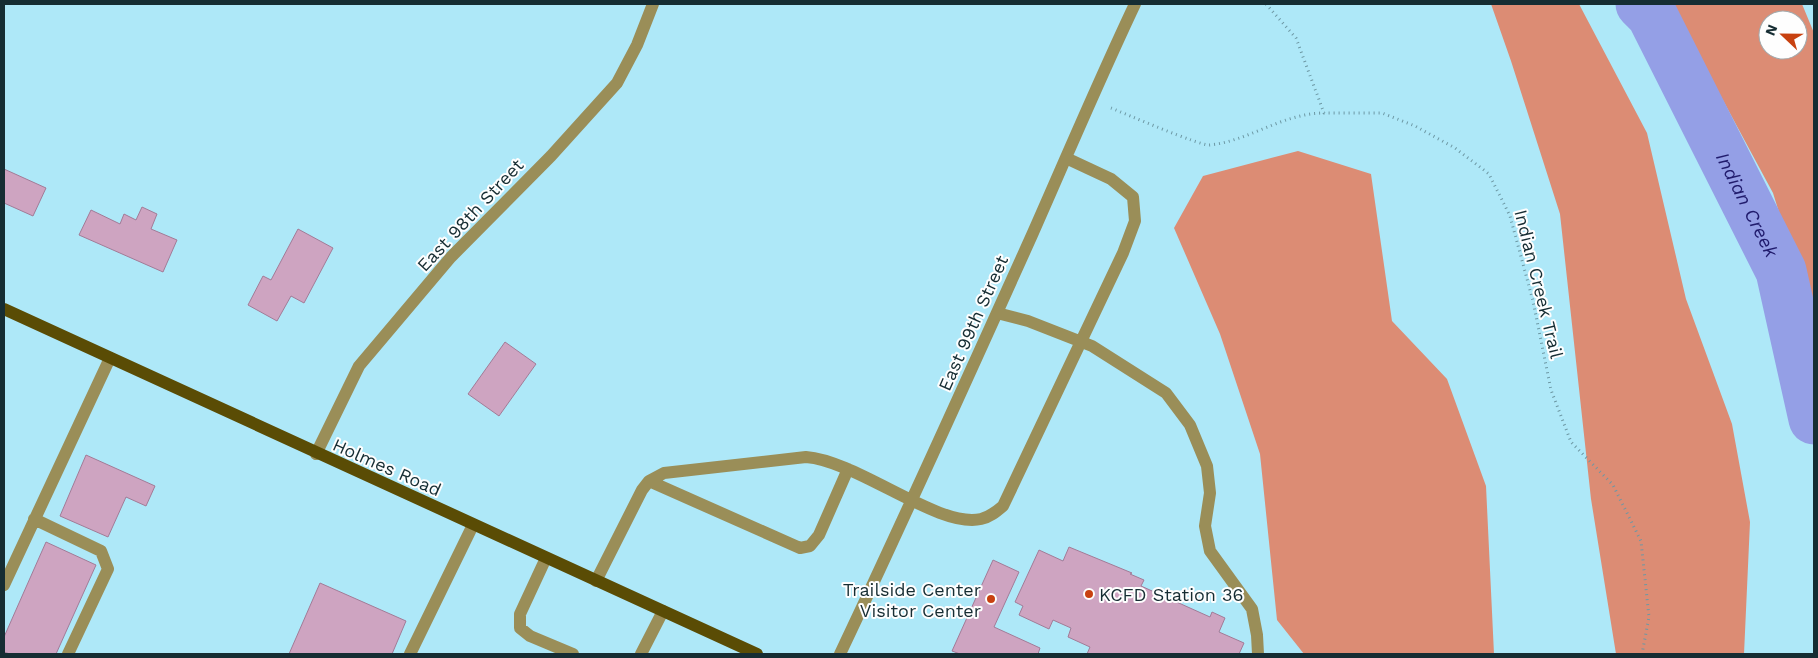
<svg xmlns="http://www.w3.org/2000/svg" width="1818" height="658" viewBox="0 0 1818 658" font-family="'Work Sans',sans-serif">
  <style>
    .forest { fill: #dc8c74; fill-rule: evenodd }
    .lines { fill: none; stroke-linecap: round; stroke-linejoin: round }
    .river { stroke: #949fe6; stroke-width: 51 }
    .building { fill: #cea4c1; stroke: #a27b97 }
    .path { stroke: #6d98a4; stroke-width: 3; stroke-dasharray: 1 4; stroke-linecap: butt }
    .minor { stroke: #9a8e58; stroke-width: 12 }
    .major { stroke: #5a4c05; stroke-width: 12 }
    .poi-dot { fill: #c84110; stroke: #fefefe; stroke-width: 2 }
    .labels { text-anchor: middle; dominant-baseline: central; stroke-width: 4; stroke-linejoin: round; paint-order: stroke }
    .street-label { font-size: 18px; fill: #162d33; stroke: #fefefe }
    .poi-label { font-size: 18px; fill: #162d33; stroke: #fefefe; text-anchor: end }
    .water-label { font-size: 19px; font-style: italic; fill: #211c6d; stroke: #fefefe }
  </style>
  <rect width="100%" height="100%" fill="#aee8f8"/>
  <path class="forest" d="M1491,4h88l68,129 39,166 46,125 18,98 -6,132h-128l-25,-155 -31,-285 -49,-153z
    M1671,4h131l12,29v292l-41,-132zM1768,20h30v30h-30z
    M1298,151l73,23 21,147 55,58 39,107 8,168h-190l-27,-34 -17,-166 -40,-120 -46,-106 29,-52z"/>
  <g class="lines">
    <path class="river" id="s1" d="M1641,4l11,11 129,256 33,148"/>
  </g>
  <path class="building" d="M4,169l42,19 -13,28 -29,-13z
    M142,207l15,7 -6,15 26,11 -14,32 -84,-37 12,-25 29,14 4,-10 12,6z
    M298,229l35,19 -29,55 -13,-7 -14,25 -29,-16 15,-29 8,4z
    M505,342l31,22 -37,52 -31,-22z
    M86,455l69,31 -9,20 -20,-9 -18,40 -48,-21z
    M46,542l50,23 -40,89h-46l-6,-2v-15z
    M1069,547l63,26 -2,1 14,6 -3,6 69,31 2,-5 13,6 -6,14 25,11 -5,11h-152l3,-7 -22,-10 3,-9 -18,-8 -4,9 -30,-14 4,-9 -8,-4 24,-52 24,11z
    M993,560l26,12 -25,55 46,21 -2,6h-78l-8,-3z
    M320,583l86,38 -14,33h-103z"/>
  <g class="lines">
    <path class="path" d="M1266,4l30,34 28,75h58l33,13 40,22 34,26 21,42 23,85 18,89 20,52 42,43 28,56 8,76 -7,37
      M1111,108c15,6 87,37 98,37 38,-3 74,-32 115,-32"/>
    <path class="minor" d="M997,313l31,8 64,25 74,47 24,32 17,41 3,27 -5,33 5,25 42,58 5,26 1,19
      M316,454l43,-88 92,-109 100,-101 66,-73 20,-38 16,-41
      M649,481l151,67 10,-2 9,-11 29,-66
      M34,519l67,32 7,18 -40,85
      M546,558l-26,56v14l10,8 43,18
      M596,581l46,-91 7,-9 15,-8 142,-16c52,4 133,72 175,62 9,-2 15,-7 22,-13l120,-253 12,-32 -2,-24 -22,-18 -45,-21
      M4,585l106,-227
      M410,654l63,-129
      M641,654l22,-43
      M840,654c66,-139 129,-279 192,-419 34,-77 67,-155 103,-231"/>
    <path class="major" d="M4,309l753,345"/>
  </g>
  <g class="poi-dot">
    <circle cx="1089" cy="594" r="5"/>
    <circle cx="991" cy="599" r="5"/>
  </g>
  <g class="labels">
    <g class="street-label">
      <text transform="translate(470 215) rotate(-47)">East 98th Street</text>
      <text transform="translate(1539 284) rotate(76)">Indian Creek Trail</text>
      <text transform="translate(973 323) rotate(-66)">East 99th Street</text>
      <text transform="translate(387 467) rotate(24)">Holmes Road</text>
    </g>
    <g class="poi-label">
      <text x="981" y="589">Trailside Center<tspan x="981" dy="21">Visitor Center</tspan></text>
      <text x="1099" y="594" text-anchor="start">KCFD Station 36</text>
    </g>
    <g class="water-label">
      <text stroke="none"><textPath href="#s1" startOffset="228">Indian Creek</textPath></text>
    </g>
  </g>
  <rect width="1818" height="658" fill="none" stroke="#162d33" stroke-width="10"/>
  <g transform="translate(1783 35) rotate(292)"><circle r="24" fill="#fefefe" stroke="#a1aaad"/>
  <path d="M0-4L9 19L0 12L-9 19Z" fill="#c84110"/>
  <text y="-8" font-size="14" font-weight="bold" text-anchor="middle" fill="#162d33">N</text>
  </g>
</svg>
